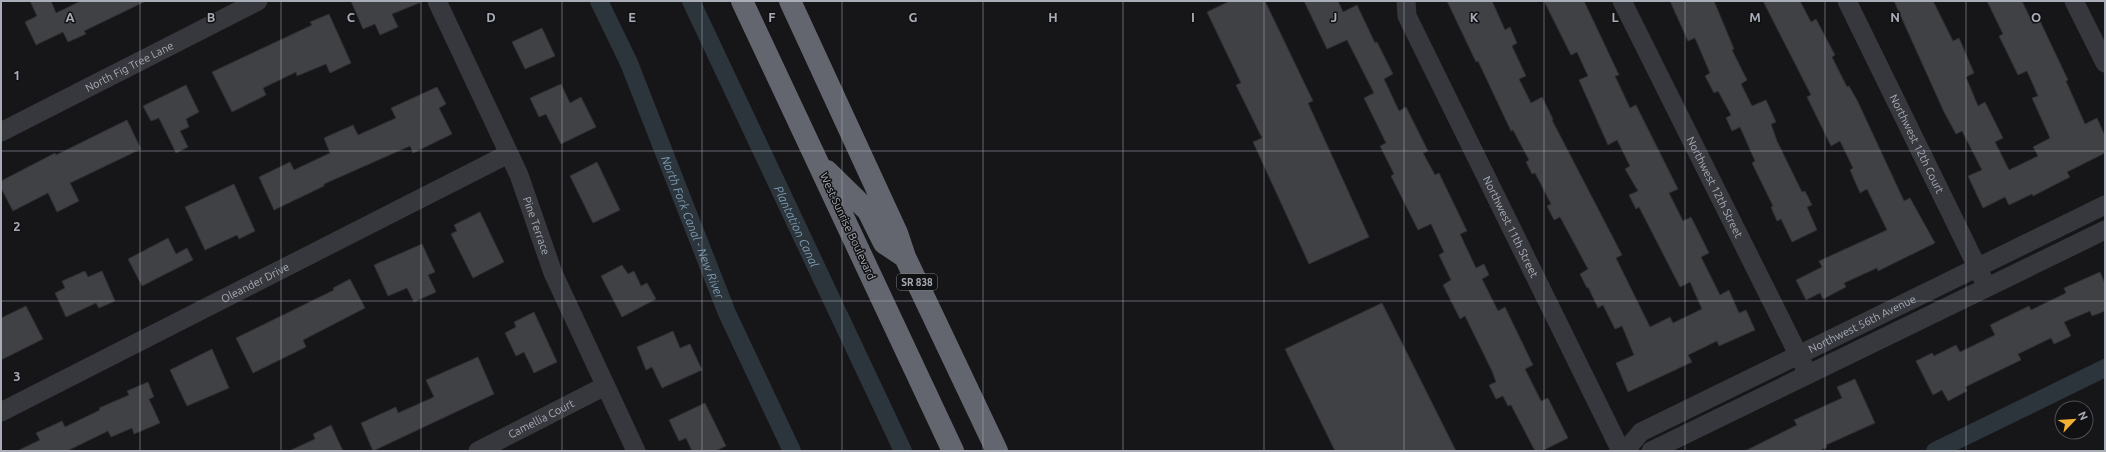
<svg xmlns="http://www.w3.org/2000/svg" width="2106" height="452" viewBox="0 0 2106 452" font-family="Ubuntu,sans-serif">
  <style>
    .lines { fill: none; stroke-linecap: round; stroke-linejoin: round }
    .canal { stroke: #2c353c; stroke-width: 18 }
    .building { fill: #404145; stroke: #303034 }
    .minor { stroke: #37383d; stroke-width: 19 }
    .highway { stroke: #63666e; stroke-width: 22 }
    .grid { fill: none; stroke: #a8adb8; stroke-width: 1; stroke-opacity: 0.55 }
    .labels { text-anchor: middle; dominant-baseline: central; stroke-width: 3; stroke-linejoin: round; paint-order: stroke }
    .shield { fill: #111113; stroke: #7b7e86; stroke-width: 1 }
    .shield-label { font-size: 10px; font-weight: bold; fill: #a8adb8 }
    .street-label { font-size: 11px; fill: #a8adb8; stroke: #111113 }
    .water-label { font-size: 12px; font-style: italic; fill: #7f9bb3; stroke: #111113 }
    .grid-label { font-size: 13px; text-anchor: middle; font-weight: bold; fill: #a8adb8; stroke: #111113; stroke-width: 3; stroke-linejoin: round; paint-order: stroke }
  </style>
  <rect width="100%" height="100%" fill="#161618"/>
  <g class="lines">
    <g class="canal">
      <path id="s1" d="M599,1l30,62 98,250 65,138"/>
      <path id="s2" d="M691,1l212,450"/>
      <path d="M1935,451l170,-83"/>
    </g>
  </g>
  <path class="building" d="M30,1h21l5,12 25,-12h65l-62,30 2,3 -18,8 -5,-10 -27,13 -11,-23 12,-6z
    M351,1h73l-32,13 6,13 -18,8 -5,-11 -12,5z
    M1230,1h35l48,100 -5,2 61,134 -60,27 -56,-122 9,-4 -26,-53 5,-2 -34,-71z
    M1304,1h34l5,11 14,-7 18,38 2,-1 16,32 -9,5 15,32 7,-4 22,44 -5,2 12,22 4,-2 28,58 -7,3 16,34 8,-4 5,11 -7,4 16,32 7,-4 28,58 -8,4 16,32 7,-3 20,40 -26,13h-7l-24,-46 -3,1 -5,-10 -7,3 -7,-14 7,-3 -4,-11 -27,-55 -5,3 -17,-34 8,-5 -12,-25 5,-3 -13,-28 -13,6 -27,-54 3,-2 -14,-28 6,-3 -22,-45 10,-5 -27,-53 -20,9z
    M1447,1h45l13,29 5,-3 7,16 -5,3 14,30 -7,3 12,24 11,-6 11,22 -1,1 70,135 -6,3 34,69 20,-10 3,6 29,-14 -12,-27 -10,5 -41,-80 -3,2 -7,-14 9,-4 -13,-22 5,-3 -13,-26 -9,5 -29,-65 9,-4 -11,-24 -6,3 -27,-54h40l35,74 -4,1 15,32 6,-3 42,84 -9,4 14,28 8,-4 18,36 -8,4 19,38 9,-5 10,23 7,-3 9,20 -36,16 -2,-5 -29,14 4,7 -64,30 -12,-29 18,-8 -12,-29 -7,3 -12,-24 -5,3 -10,-21 -1,1 -7,-14 8,-5 -28,-52 -6,3 -7,-14 4,-2 -16,-31 -3,1 -6,-12 3,-2 -16,-30 -2,1 -33,-70 -2,1z
    M1670,1h44l20,48 -2,1 15,30 -6,4 11,22 14,-6 10,22 -5,2 6,17 25,51 3,-1 7,14 -5,2 10,23 -25,12 -11,-23 -4,2 -6,-14 2,-1 -21,-43 3,-2 -15,-34 -8,4 -6,-13 5,-3 -13,-24 -4,2 -9,-17 5,-3 -15,-35 -7,3z
    M1763,1h37l11,21 5,-3 19,36 -3,2 15,30 2,-1 8,14 47,101 6,-3 25,45 -57,28 -1,-3 -33,15 2,4 -23,12 -3,-6 -14,7 -10,-20 26,-13 -3,-6 68,-31 -20,-41 -7,4 -10,-23 3,-2 -13,-27 -9,5 -24,-49 4,-2z
    M1894,1h39l20,40 6,-3 15,35 -8,4 12,29 7,-4 18,36 -8,4 14,28 29,-14 -5,-9 17,-9 -18,-40 6,-2 -11,-25 -9,4 -19,-39 4,-2 -16,-33h35l11,23 7,-3 28,59 -2,1 19,43 12,-6 8,18v17l-38,19 3,5 -37,19 -1,-2 -23,11 -4,-8 -22,11 -15,-32 14,-6 -20,-39 -6,3 -12,-22z
    M329,14l22,49 -21,10 -4,-9 -29,12 -1,-4 -33,16 3,7 -34,17 -20,-40 100,-47 -2,-3z
    M542,28l13,28 -30,13 -13,-27z
    M561,84l9,19 11,-6 15,30 -35,17 -15,-30 -7,3 -9,-19z
    M186,85l13,27 -13,7 3,8 -9,4 8,16 -12,6 -17,-35 -8,3 -8,-15z
    M437,87l9,17 -7,4 13,26 -39,19 -3,-7 -86,38v2l-50,24 -15,-33 31,-15 4,8 36,-17 -6,-15 29,-13 5,10 38,-17 -5,-10z
    M127,120l14,29 -71,34 9,18 -22,11 -9,-19 -35,18 -12,-23v-7l54,-28 1,2z
    M597,162l23,48 -27,13 -23,-47z
    M234,184l21,47 -16,8 -2,-4 -32,15 -20,-43z
    M480,212l24,50 -31,16 -22,-44 6,-3 -3,-6z
    M168,238l8,16 11,-6 6,12 -51,26 -14,-27z
    M422,244l13,28 -7,3 8,17 -22,10 -7,-14 -19,8 -14,-31z
    M622,265l6,9 6,-3 7,15 6,-3 9,16 -34,18 -21,-41z
    M85,271l3,6 14,-6 13,30 -16,7 -3,-5 -30,14 -11,-24 10,-5 -3,-7z
    M2100,272l5,12v27l-13,5 -2,-5 -26,11 7,14 -17,8 -3,-6 -33,16 3,6 -56,27 2,4 -19,10 -6,-11 -9,5 -17,-34 16,-8 2,3 22,-11 4,7 35,-17 -5,-10 39,-19 2,4 35,-17 -2,-5z
    M350,279l15,29 -62,32 3,7 -53,26 -17,-35 98,-48 -1,-2z
    M1382,303l74,148h-121l-50,-102z
    M26,306l17,33 -42,21v-42z
    M534,312l23,50 -23,11 -10,-21 -8,4 -11,-23 11,-6 -2,-5z
    M673,331l7,17 10,-4 12,26 -40,18 -10,-21 -6,3 -9,-23z
    M212,349l17,39 -42,18 -17,-36z
    M478,357l16,37 -121,57 -12,-28 35,-16 2,6 36,-16 -8,-17z
    M1855,379l20,44 -49,22 1,2 -8,4h-74l52,-26 -3,-5 48,-22 -5,-11z
    M148,382l6,15 -5,2 11,24 -26,11 -2,-6 -21,9 -3,-6 -41,20h-50l23,-11 -4,-7 26,-12 3,6 35,-17 -1,-2 30,-13 -2,-4z
    M705,403l21,43 -11,5h-23l-6,-13 -7,3 -10,-21z
    M331,425l12,26h-54l26,-12 -2,-5z"/>
  <g class="lines">
    <g class="minor">
      <path id="s3" d="M437,1l82,174 34,98 83,178"/>
      <path id="s4" d="M1406,1l1,15 214,435"/>
      <path id="s5" d="M1622,1l182,365"/>
      <path id="s6" d="M1847,1l136,278"/>
      <path d="M2074,1l31,62"/>
      <path id="s7" d="M1,132l257,-131"/>
      <path id="s8" d="M1,412l507,-258"/>
      <path id="s9" d="M478,451l127,-65"/>
      <path id="s10" d="M1625,451l16,-19 464,-227"/>
      <path d="M1651,451l454,-221"/>
    </g>
    <path class="highway" d="M742,1l211,450
      M790,1l107,232 8,24 92,194
      M827,171l41,40 16,32 21,14"/>
  </g>
  <path class="grid" d="M140,1v450M281,1v450M421,1v450M562,1v450M702,1v450M842,1v450M983,1v450M1123,1v450M1264,1v450M1404,1v450M1544,1v450M1685,1v450M1825,1v450M1966,1v450M1,151h2104M1,301h2104"/>
  <g class="labels">
    <rect class="shield" x="897" y="274" width="40" height="16" rx="3"/>
    <g class="shield-label">
      <text x="917" y="282">SR 838</text>
    </g>
    <g class="street-label">
      <text stroke="none"><textPath href="#s7" startOffset="144">North Fig Tree Lane</textPath></text>
      <text stroke="none"><textPath href="#s6" startOffset="159">Northwest 12th Court</textPath></text>
      <text stroke="none"><textPath href="#s5" startOffset="208">Northwest 12th Street</textPath></text>
      <text stroke="none"><textPath href="#s3" startOffset="246">Pine Terrace</textPath></text>
      <text transform="translate(848 226) rotate(65)">West Sunrise Boulevard</text>
      <text stroke="none"><textPath href="#s4" startOffset="250">Northwest 11th Street</textPath></text>
      <text stroke="none"><textPath href="#s8" startOffset="285">Oleander Drive</textPath></text>
      <text stroke="none"><textPath href="#s10" startOffset="271">Northwest 56th Avenue</textPath></text>
      <text stroke="none"><textPath href="#s9" startOffset="71">Camellia Court</textPath></text>
    </g>
    <g class="water-label">
      <text stroke="none"><textPath href="#s2" startOffset="249">Plantation Canal</textPath></text>
      <text stroke="none"><textPath href="#s1" startOffset="245">North Fork Canal - New River</textPath></text>
    </g>
  </g>
  <g class="grid-label">
    <text x="70" y="22">A</text>
    <text x="211" y="22">B</text>
    <text x="351" y="22">C</text>
    <text x="491" y="22">D</text>
    <text x="632" y="22">E</text>
    <text x="772" y="22">F</text>
    <text x="913" y="22">G</text>
    <text x="1053" y="22">H</text>
    <text x="1193" y="22">I</text>
    <text x="1334" y="22">J</text>
    <text x="1474" y="22">K</text>
    <text x="1615" y="22">L</text>
    <text x="1755" y="22">M</text>
    <text x="1895" y="22">N</text>
    <text x="2036" y="22">O</text>
    <text x="17" y="80">1</text>
    <text x="17" y="231">2</text>
    <text x="17" y="381">3</text>
  </g>
  <rect width="2106" height="452" fill="none" stroke="#a8adb8" stroke-width="4"/>
  <g transform="translate(2074 420) rotate(65)"><circle r="19" fill="#111113" stroke="#4d4f55"/>
  <path d="M0-3L7 15L0 10L-7 15Z" fill="#f2b134"/>
  <text y="-6" font-size="11" font-weight="bold" text-anchor="middle" fill="#a8adb8">N</text>
  </g>
</svg>
